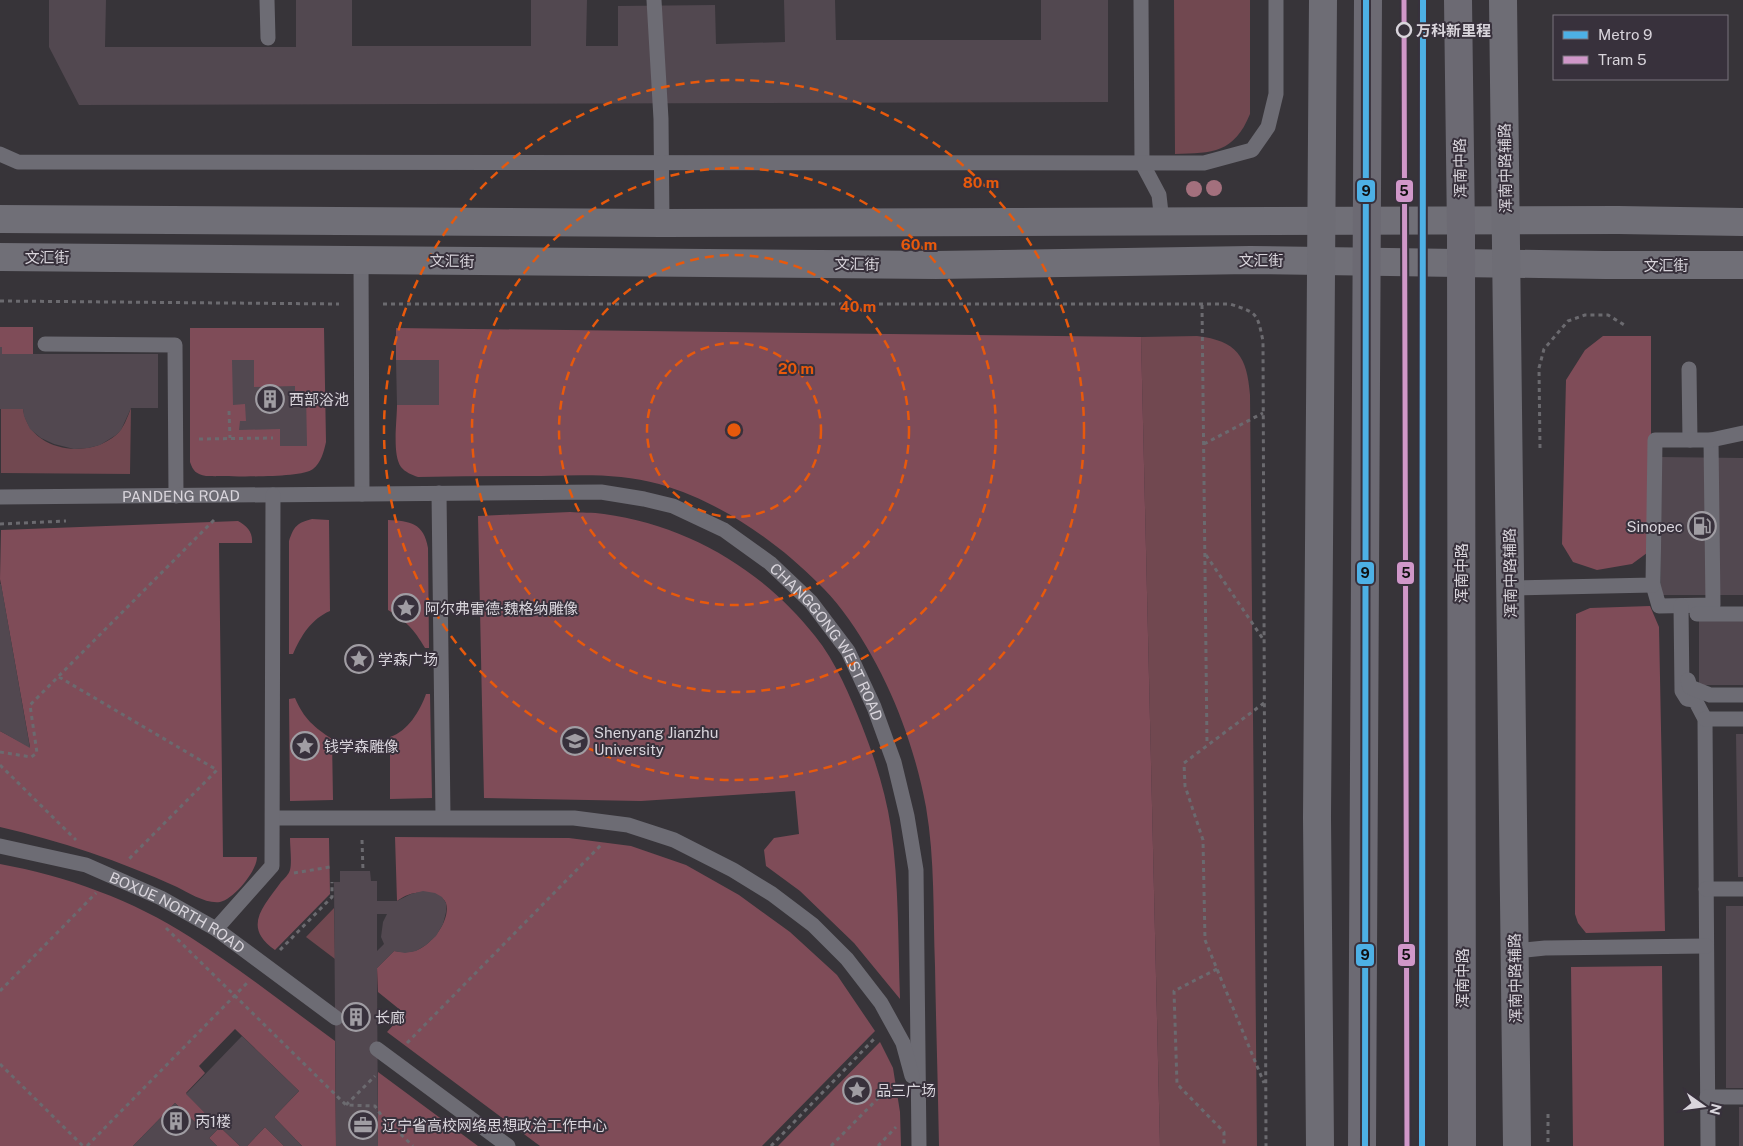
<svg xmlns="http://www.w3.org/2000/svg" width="1743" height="1146" viewBox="0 0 1743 1146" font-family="'Public Sans','Noto Sans SC',sans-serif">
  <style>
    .green { fill: #714850 }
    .forest { fill: #7f4c58 }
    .building { fill: #524850; fill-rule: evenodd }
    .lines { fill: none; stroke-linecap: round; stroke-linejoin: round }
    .path { stroke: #6b6a6f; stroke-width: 3; stroke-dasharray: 4 4; stroke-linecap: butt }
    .lane { stroke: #6d6c74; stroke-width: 15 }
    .secondary { stroke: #706f77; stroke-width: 28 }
    .primary { stroke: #6e6d75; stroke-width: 28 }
    .highway-bridge { stroke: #6c6a73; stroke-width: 28 }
    .tram-1-casing { stroke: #38313c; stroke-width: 9 }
    .tram-1 { stroke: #d097c9; stroke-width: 5 }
    .metro-1-casing { stroke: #38313c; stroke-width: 10 }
    .metro-1 { stroke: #4db0e5; stroke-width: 6 }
    .tree { fill: #a3707d }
    .ring { fill: none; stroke: #e8590c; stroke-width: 2.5; stroke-dasharray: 9 6 }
    .stop-dot { fill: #38313c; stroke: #d9d5dc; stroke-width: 2.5 }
    .labels { text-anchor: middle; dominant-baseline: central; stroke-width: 4; stroke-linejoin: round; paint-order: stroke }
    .stop-label { font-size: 15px; font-weight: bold; fill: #d9d5dc; stroke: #38313c; text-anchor: start }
    .street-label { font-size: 15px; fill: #d9d5dc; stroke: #38313c }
    .poi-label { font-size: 15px; fill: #d9d5dc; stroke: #38313c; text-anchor: start }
    .centre { fill: #e8590c; stroke: #38313c; stroke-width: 2.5 }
    .ring-label { font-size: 15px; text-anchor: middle; font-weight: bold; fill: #e8590c; stroke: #38313c; stroke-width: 4; stroke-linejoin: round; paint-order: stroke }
    .line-badge { stroke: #38313c; stroke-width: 2 }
    .pale-badge-label { font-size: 14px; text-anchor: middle; font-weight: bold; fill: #111 }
  </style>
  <rect width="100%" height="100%" fill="#373439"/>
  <path class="green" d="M1174,0h76v114c-16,39 -37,39 -75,40z
    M1197,336c40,5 50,20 53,59l7,751h-97l-19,-809z
    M131,408l-1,66 -129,-1v-64h22c6,42 64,51 93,26 8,-7 11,-17 15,-27z
    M334,908l1,51 -29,-22z"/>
  <path class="forest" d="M0,327h33v27h-33z
    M190,328h134l2,114c-2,9 -5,21 -13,27 -13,10 -87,7 -107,7 -10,-2 -13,-5 -16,-14z
    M396,328l745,9 19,809h-221c-1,-60 -3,-120 -4,-180 -2,-52 0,-107 -9,-159 -13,-69 -41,-140 -84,-197 -14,-19 -32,-35 -50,-51 -39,-33 -84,-61 -133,-75 -38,-11 -79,-9 -118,-8 -41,0 -82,0 -123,1 -6,-2 -13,-5 -17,-10 -9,-13 -4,-46 -4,-62l42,-1v-44h-43z
    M1603,336h48v214l-19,14 -35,6 -24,-8 -11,-18 4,-164 19,-30z
    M570,512c11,1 23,0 34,2 83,11 159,56 211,122 21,26 35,60 47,90 13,33 24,68 29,102 8,56 7,114 9,171l-46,-56 -54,-52 -34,-25 -2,-16 10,-12 25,-4 -4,-43 -154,10 -157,-3 -6,-282z
    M312,519l17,1 1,91c-19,8 -29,25 -37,43h-4v-113c5,-15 8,-18 23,-22z
    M388,520c22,1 36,3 40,28l1,100h-4c-11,-19 -19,-27 -37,-38z
    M238,521c9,5 15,11 14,22h-33l4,314h34c0,14 -23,42 -37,45 -14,2 -31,-9 -43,-15 -57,-26 -116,-46 -177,-60v-96l30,16 -30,-168 1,-49z
    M1650,606l9,21 6,304 -79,2 -8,-10 -3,-9 1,-300 14,-6z
    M426,694h4l2,104 -42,1v-62c18,-6 30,-26 36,-43z
    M295,698c9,21 19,29 37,41l1,61 -43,1 -1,-102z
    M395,837l174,1 62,8 55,19 53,30 51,37 47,43 38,56 -113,115h-222l-153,-114 17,-19 -26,-21 -1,-24 17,-17c8,1 16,2 23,-1 15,-6 34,-30 29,-47 -2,-4 -5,-6 -9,-7 -16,-5 -26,-5 -40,5z
    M290,838h39l1,56 -55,56c-33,-23 -12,-43 6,-68 3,-3 8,-8 9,-12 2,-7 0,-24 0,-32z
    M0,864c66,12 133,36 190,73 50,32 97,69 145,104l1,105h-34l-28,-29 25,-26 -64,-62 -36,37 6,7 -19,20 22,23 -9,10 -24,-23 -42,43h-133z
    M1662,966l2,180h-91l-2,-179z
    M880,1042l13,26 7,44 1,34h-123z
    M378,1072l100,74h-100z
    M220,1127l20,19h-23l-8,-8z
    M265,1127l19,19h-37z"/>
  <path class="building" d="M49,0h57l-1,47h191v-47h56v46h179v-46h56l-1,46h32v-40l97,-1 1,39 69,-2 -1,-42h51l1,40h205v-40h67v102l-1029,3 -30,-58z
    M0,347h2v7h156v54h-27l-10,22 -5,5 -16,10 -12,3 -14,1 -20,-5 -13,-6 -11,-9 -6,-13 -1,-7h-23z
    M232,360h22v27l41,-1v8h11l1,52h-27v-17l-41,1 1,-9h6l-1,-17 -12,1z
    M396,360h43v45h-42z
    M1661,457l82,1v137h-82z
    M0,584h1l29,164 -30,-17z
    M1699,618h44v67h-44z
    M1736,734h7v143h-5z
    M340,871h30l1,10h6v20h20l14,-7 12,-3 12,2 7,4 4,6v9l-3,12 -7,12 -10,9 -10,6 -11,2 -11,-2 -17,17 1,178h-42l-2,-264h6zM377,914h10l-4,8 -2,15 3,7 -7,7z
    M1726,906h17v182h-17z
    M242,1036l57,55 -25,26 28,29h-18l-19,-19 -18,19h-7l-20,-19 -11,11 8,8h-84l42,-43 24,23 9,-10 -22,-22z
    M1739,1107h4v39h-4z"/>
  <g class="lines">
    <path class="path" d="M0,301l339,3
      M383,304h847c28,9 27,9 33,37l3,805
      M1202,305l5,440
      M229,411l1,27
      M199,439l74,-1
      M1204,444l59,-31
      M1540,448l-1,-80 5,-19 24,-28 17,-6h23l18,11
      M0,524l66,-3
      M1206,555l57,84
      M59,677l158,93 -89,90
      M1264,703l-80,60 1,23 18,54 2,100 59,143
      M0,752l31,5 6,-4 -7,-48 186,-187
      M0,765l76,75
      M362,840l1,31
      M294,873l36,-6
      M166,928l180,177 29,1 10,15 9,7 19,18
      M280,950l52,-53v-15
      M1217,969l-43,22 3,93 47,48v14
      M0,991l96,-98
      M407,1043l195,-199
      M0,1064l83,82
      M346,1105l29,-29
      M1548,1114v32
      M87,1146l162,-165
      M771,1146l104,-108
      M831,1146l61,-62
      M878,1146l18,-19"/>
    <g class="lane">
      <path d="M267,0l1,38"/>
      <path d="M654,0l7,119 1,104"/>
      <path d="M1141,0l1,163 17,32 3,27"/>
      <path d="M0,154l18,8 1186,1 48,-13 16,-23 8,-33v-94"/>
      <path d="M361,260l1,234"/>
      <path d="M45,344l130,1 1,151"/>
      <path d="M1689,369l1,71"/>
      <path d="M439,493l4,324"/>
      <path id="s1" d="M0,497l601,-5 43,7 29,7 51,24 46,33 41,39 37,49 26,56 20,55 13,54 9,54 3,276"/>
      <path d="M1653,585l6,21 54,-1 -2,-165"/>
      <path d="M1510,588l143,-3 2,-145h56l32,-7"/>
      <path d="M1681,606l1,85 5,8 8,1 10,19 3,427"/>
      <path d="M1697,614h46"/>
      <path d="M1688,680l2,7 20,8h33"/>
      <path d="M1705,719h38"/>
      <path d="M273,818h301l54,7 46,15 59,30 39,24 41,31 34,34 34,44 22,40 9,33"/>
      <path id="s2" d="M0,846l86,19 75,33 55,31 120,89"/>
      <path d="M1706,889h37"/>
      <path d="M216,929l56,-63 1,-371"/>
      <path d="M1515,951l30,-3 161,-2"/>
      <path d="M377,1049l131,97"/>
      <path d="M1707,1097h36"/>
    </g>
    <path class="secondary" d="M0,219l662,4 956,-3 125,2
      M0,257l936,8 314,-5 355,5h138"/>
    <path class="primary" d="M1503,0l14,1146
      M1320,1146l-3,-328 6,-818"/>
    <path class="highway-bridge" d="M1458,0l3,232 1,914
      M1362,1146l6,-1146"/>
    <defs>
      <path id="tram-1" d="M1404,0l3,1146"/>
    </defs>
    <use href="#tram-1" class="tram-1-casing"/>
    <use href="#tram-1" class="tram-1"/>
    <defs>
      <path id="metro-1" d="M1365,1146l1,-1146
        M1422,1146l1,-1146"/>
    </defs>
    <use href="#metro-1" class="metro-1-casing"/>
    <use href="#metro-1" class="metro-1"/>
  </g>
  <g class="tree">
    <circle cx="1214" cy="188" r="8"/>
    <circle cx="1194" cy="189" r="8"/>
  </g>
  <g class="ring">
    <circle cx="734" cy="430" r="87"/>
    <circle cx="734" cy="430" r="175"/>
    <circle cx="734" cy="430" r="262"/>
    <circle cx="734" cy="430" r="350"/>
  </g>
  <defs>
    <symbol id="building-ring" viewBox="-11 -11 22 22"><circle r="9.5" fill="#38313c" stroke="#a09da3" stroke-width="1.5"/><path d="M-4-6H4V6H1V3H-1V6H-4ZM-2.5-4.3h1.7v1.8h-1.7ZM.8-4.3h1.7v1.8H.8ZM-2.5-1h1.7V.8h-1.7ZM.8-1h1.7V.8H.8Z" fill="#a09da3"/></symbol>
    <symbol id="fuel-ring" viewBox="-11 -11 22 22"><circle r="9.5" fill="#38313c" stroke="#a09da3" stroke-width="1.5"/><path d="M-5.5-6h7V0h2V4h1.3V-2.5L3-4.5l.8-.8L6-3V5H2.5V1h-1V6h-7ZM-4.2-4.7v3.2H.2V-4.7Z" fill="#a09da3"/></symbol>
    <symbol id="sight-ring" viewBox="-11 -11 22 22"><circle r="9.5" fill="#38313c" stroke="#a09da3" stroke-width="1.5"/><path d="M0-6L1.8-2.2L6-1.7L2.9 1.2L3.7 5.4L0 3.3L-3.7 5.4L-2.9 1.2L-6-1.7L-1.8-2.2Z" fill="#a09da3"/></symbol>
    <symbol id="university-ring" viewBox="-11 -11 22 22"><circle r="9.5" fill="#38313c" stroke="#a09da3" stroke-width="1.5"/><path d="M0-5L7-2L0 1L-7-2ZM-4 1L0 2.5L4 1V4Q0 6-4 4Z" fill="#a09da3"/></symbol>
    <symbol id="office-ring" viewBox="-11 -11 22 22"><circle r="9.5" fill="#38313c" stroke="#a09da3" stroke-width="1.5"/><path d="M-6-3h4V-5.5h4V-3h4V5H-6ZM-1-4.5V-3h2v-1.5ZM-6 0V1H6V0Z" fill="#a09da3"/></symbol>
  </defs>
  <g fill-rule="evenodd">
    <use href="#building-ring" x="254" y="383" width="32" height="32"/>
    <use href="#fuel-ring" x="1686" y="510" width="32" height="32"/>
    <use href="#sight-ring" x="390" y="592" width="32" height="32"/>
    <use href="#sight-ring" x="343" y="643" width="32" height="32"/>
    <use href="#university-ring" x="559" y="725" width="32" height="32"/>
    <use href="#sight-ring" x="289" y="730" width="32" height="32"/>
    <use href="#building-ring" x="340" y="1001" width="32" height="32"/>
    <use href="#sight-ring" x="841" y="1074" width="32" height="32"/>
    <use href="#building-ring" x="160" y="1105" width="32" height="32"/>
    <use href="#office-ring" x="347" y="1109" width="32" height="32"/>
  </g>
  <circle class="stop-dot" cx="1404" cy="30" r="7"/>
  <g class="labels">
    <g class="stop-label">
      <text x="1416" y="30">万科新里程</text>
    </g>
    <g class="street-label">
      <text transform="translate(1460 168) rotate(-91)">浑南中路</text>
      <text transform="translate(1505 168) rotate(-91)">浑南中路辅路</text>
      <text x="47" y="257">文汇街</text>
      <text x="1261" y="260">文汇街</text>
      <text transform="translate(452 261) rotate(1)">文汇街</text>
      <text transform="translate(857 264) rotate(1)">文汇街</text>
      <text x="1666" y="265">文汇街</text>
      <text stroke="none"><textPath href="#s1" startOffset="181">PANDENG ROAD</textPath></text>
      <text transform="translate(1461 573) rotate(-90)">浑南中路</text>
      <text transform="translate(1510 573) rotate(-91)">浑南中路辅路</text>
      <text stroke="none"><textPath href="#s1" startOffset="886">CHANGGONG WEST ROAD</textPath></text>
      <text stroke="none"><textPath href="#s2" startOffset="191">BOXUE NORTH ROAD</textPath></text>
      <text transform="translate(1462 978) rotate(-90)">浑南中路</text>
      <text transform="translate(1515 978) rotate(-91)">浑南中路辅路</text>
    </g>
    <g class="poi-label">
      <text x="289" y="399">西部浴池</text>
      <text x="1683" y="526" text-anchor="end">Sinopec</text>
      <text x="425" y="608">阿尔弗雷德·魏格纳雕像</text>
      <text x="378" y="659">学森广场</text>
      <text x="594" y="732">Shenyang Jianzhu<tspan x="594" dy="17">University</tspan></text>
      <text x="324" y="746">钱学森雕像</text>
      <text x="375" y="1017">长廊</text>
      <text x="876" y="1090">品三广场</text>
      <text x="195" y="1121">丙1楼</text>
      <text x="382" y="1125">辽宁省高校网络思想政治工作中心</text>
    </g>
  </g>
  <circle cx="734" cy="430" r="8" class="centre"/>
  <g class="ring-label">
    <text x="981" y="188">80 m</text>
    <text x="919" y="250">60 m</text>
    <text x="858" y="312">40 m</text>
    <text x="796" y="374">20 m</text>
  </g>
  <g class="line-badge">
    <rect x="1356" y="179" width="20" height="24" rx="5" fill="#4db0e5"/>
    <rect x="1395" y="179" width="19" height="24" rx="5" fill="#d097c9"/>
    <rect x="1396" y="561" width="19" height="24" rx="5" fill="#d097c9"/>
    <rect x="1356" y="561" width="19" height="24" rx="5" fill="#4db0e5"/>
    <rect x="1355" y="943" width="20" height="24" rx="5" fill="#4db0e5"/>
    <rect x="1397" y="943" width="19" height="24" rx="5" fill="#d097c9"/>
  </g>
  <g class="pale-badge-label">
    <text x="1366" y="196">9</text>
    <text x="1404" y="196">5</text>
    <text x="1406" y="578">5</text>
    <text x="1365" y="578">9</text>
    <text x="1365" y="960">9</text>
    <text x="1406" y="960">5</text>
  </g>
  <rect x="1553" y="15" width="175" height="65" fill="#38313c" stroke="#78737c"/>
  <rect x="1563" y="31" width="25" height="8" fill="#4db0e5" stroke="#78737c"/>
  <text x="1598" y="40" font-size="15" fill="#d9d5dc">Metro 9</text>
  <rect x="1563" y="56" width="25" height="8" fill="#d097c9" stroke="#78737c"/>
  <text x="1598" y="65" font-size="15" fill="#d9d5dc">Tram 5</text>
  <g transform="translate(1703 1106) rotate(104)" stroke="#38313c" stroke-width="4" paint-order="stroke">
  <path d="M0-4L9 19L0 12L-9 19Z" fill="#d9d5dc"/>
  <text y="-8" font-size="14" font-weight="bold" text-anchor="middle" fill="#d9d5dc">N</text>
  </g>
</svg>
